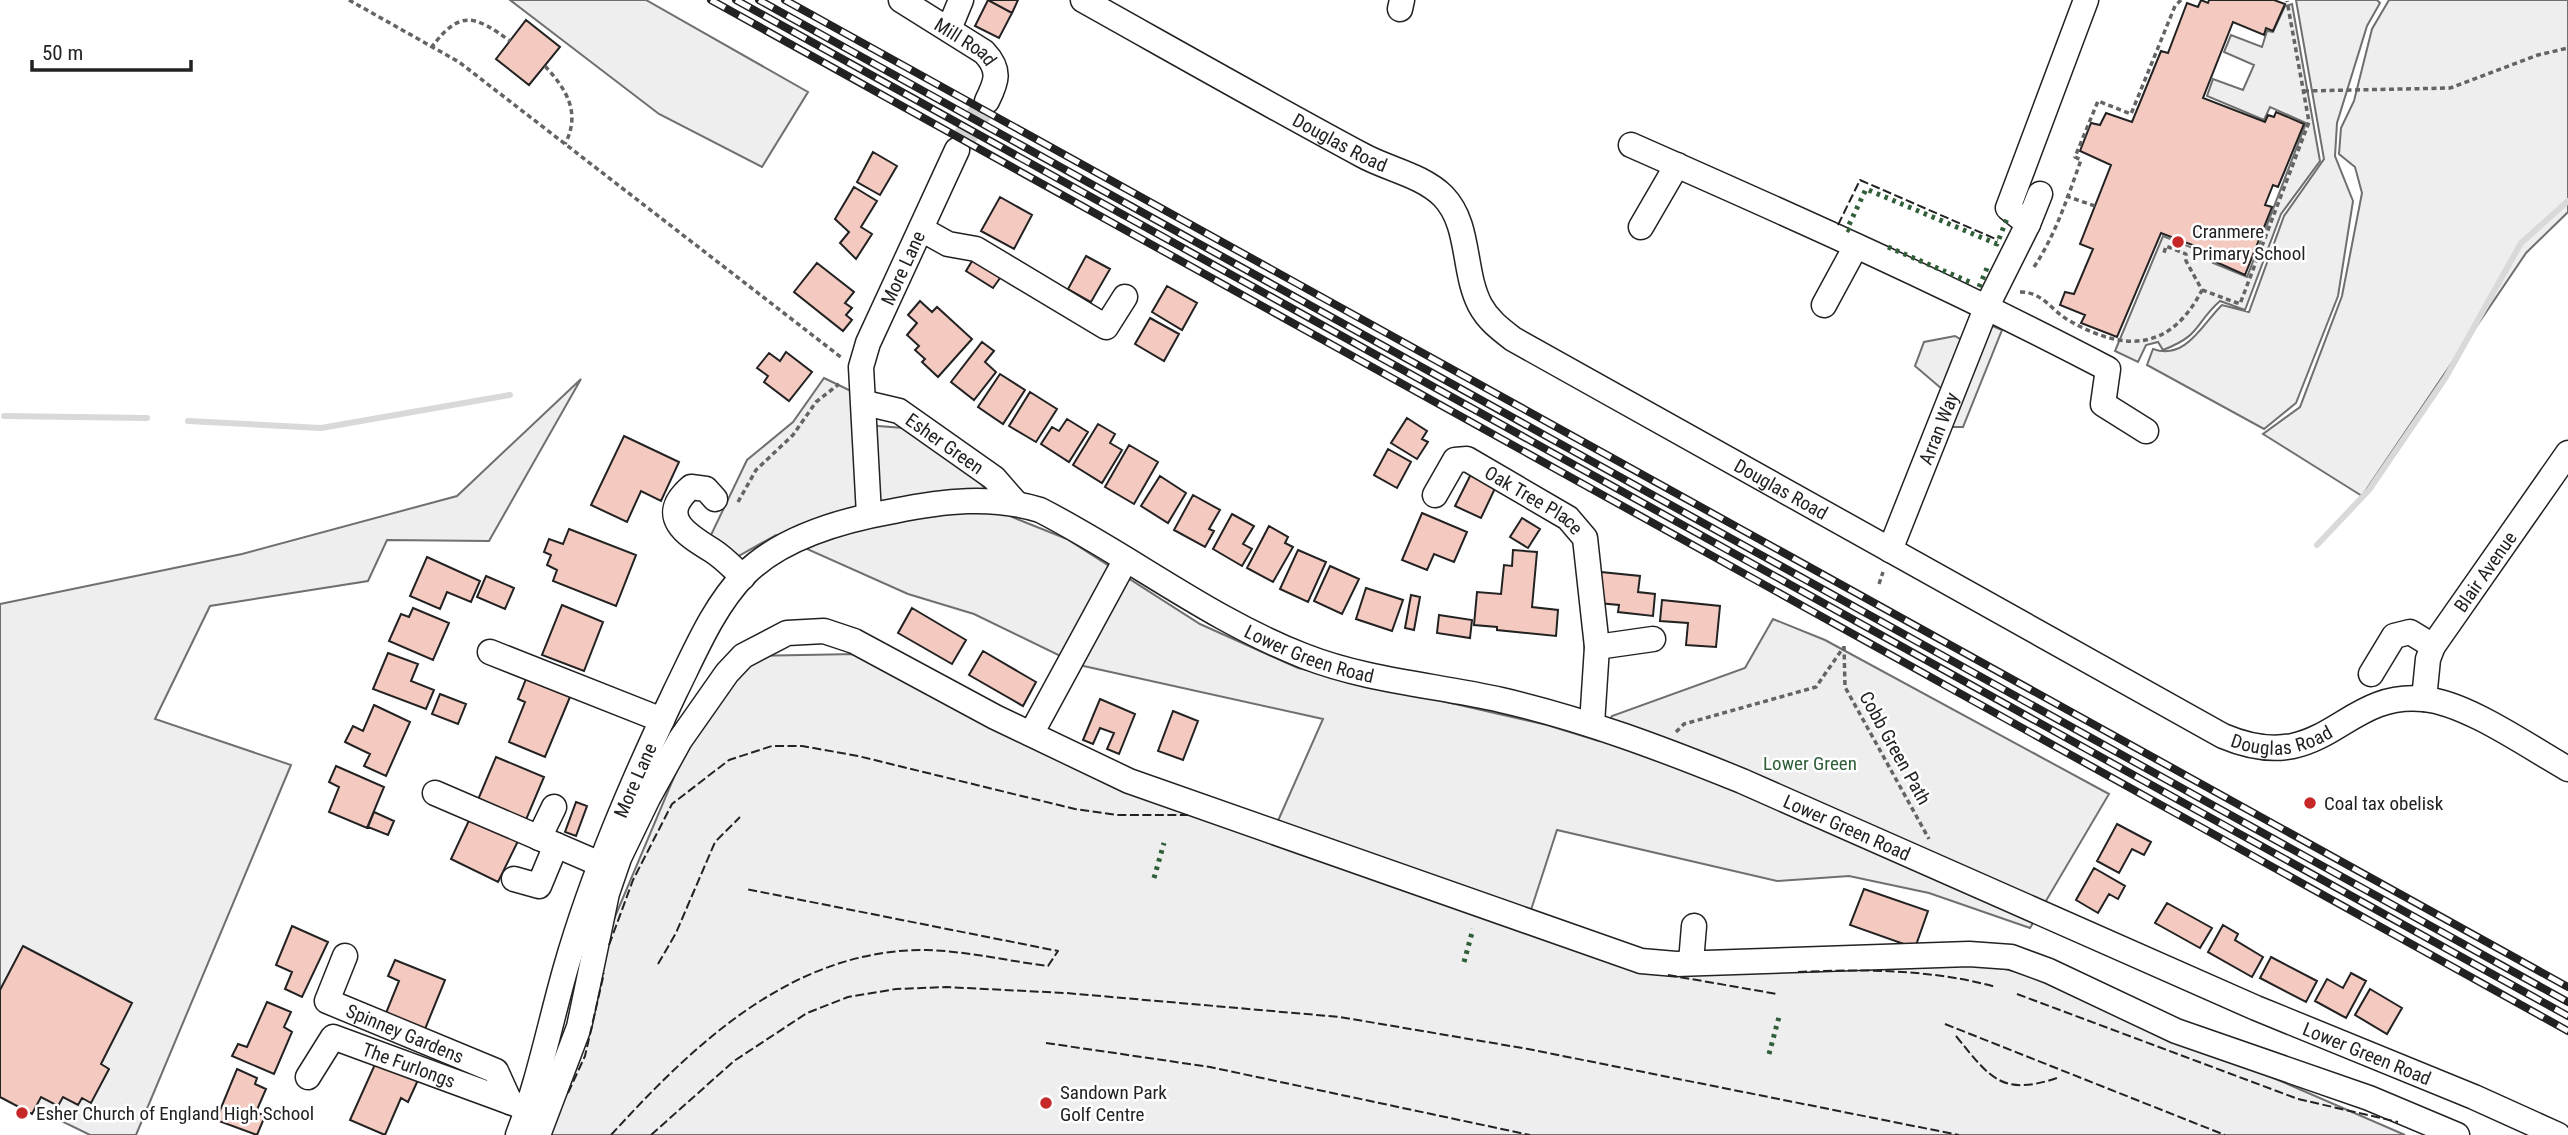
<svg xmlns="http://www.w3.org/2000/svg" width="2568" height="1135" viewBox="0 0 2568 1135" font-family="'Roboto Condensed',sans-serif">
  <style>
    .green { fill: #eee; stroke: #6f6f6f; stroke-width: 2 }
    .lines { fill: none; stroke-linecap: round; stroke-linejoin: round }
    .stream { stroke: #d9d9d9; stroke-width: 6 }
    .building { fill: #f3c9c0; stroke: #222; stroke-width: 2 }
    .minor-tunnel { stroke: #d3d3d3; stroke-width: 24; stroke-dasharray: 24 12; stroke-linecap: butt }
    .minor-casing { stroke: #222; stroke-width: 27 }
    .path { stroke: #646464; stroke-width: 3.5; stroke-dasharray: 5 3.5; stroke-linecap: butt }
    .minor { stroke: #fff; stroke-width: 24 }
    .rail-casing { stroke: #222; stroke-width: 8 }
    .rail { stroke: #fff; stroke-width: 5; stroke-dasharray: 16; stroke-linecap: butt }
    .hedge { stroke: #2f5e38; stroke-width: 5; stroke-dasharray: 3.5 5; stroke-linecap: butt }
    .fence { stroke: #222; stroke-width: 2; stroke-dasharray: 9 3.5; stroke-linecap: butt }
    .poi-dot { fill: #c62828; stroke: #fff; stroke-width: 2.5 }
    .labels { text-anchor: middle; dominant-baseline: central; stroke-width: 5; stroke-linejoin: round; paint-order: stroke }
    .street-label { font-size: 19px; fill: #222; stroke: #fff }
    .poi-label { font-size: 19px; fill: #222; stroke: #fff; text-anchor: start }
    .park-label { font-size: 19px; fill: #2f5e38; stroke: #fff }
  </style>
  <rect width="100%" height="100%" fill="#fff"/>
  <path class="green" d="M510,0h136l162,92 -46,75 -103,-53z
    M2296,0h81l3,3 -13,23 -30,97 -2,33 18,45 -15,95 -42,107 -32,26 -117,-64 6,-16c33,12 50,-26 69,-44l27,7 35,-96 40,-57z
    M2389,0h179v212l-42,41 -164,243 -99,-62 37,-27 42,-111 20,-103 -7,-26 -16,-13 2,-26 13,-27 18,-72z
    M2292,4l28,157 -39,53 -36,96 -25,-9c-26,23 -18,34 -57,49l-5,-8 -12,3 -8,17 -23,-11 48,-115 52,21 -2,6 34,14 59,-154 -36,-16 -6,13 -57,-24 6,-17 30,11 11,-25 -30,-13 7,-17 31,12 5,-16 6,1 12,-26z
    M1988,324l14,6 -39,97h-11l-10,-38 -27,-23 9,-24 31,-6 7,4z
    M824,378l27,13 6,29 21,6 26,2 75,54 33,35 55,22 133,85 98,44 249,57 52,16 13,-25 133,-48 28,-49 52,21 284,154 -79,134 -101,-35 -80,-17 -72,5 -220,-51 -27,83 -253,-90 46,-104 -244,-54 -105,-51 -66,-20 -132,-59 -41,23 -25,-21 37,-77 46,-38z
    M581,379l-92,162 -102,-1 -19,41 -158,25 -55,113 136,46 -155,370h-46l-90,-44v-487l242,-50 215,-58z
    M856,654l214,112 576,206 338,-8 59,14 362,157h-1878l35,-93 148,-350 33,-36z"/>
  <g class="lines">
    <path class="stream" d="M4,416l143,2
      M188,421l133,7 189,-33
      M2317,545l52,-55 77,-113 75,-134 47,-42"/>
  </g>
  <path class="building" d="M988,0h30l-6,13z
    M988,0l24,13 -13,25 -24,-12z
    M2201,0l7,3 1,-3h65l11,4 -12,27 -7,-3 -2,7 -31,-13 -30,76 62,24 3,-7 6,2 2,-5 28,12 -26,63 -5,-2 -8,20 7,2 -27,68 -29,-13 3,-7 -58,-22 -44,104 -36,-14 4,-8 -25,-10 5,-13 9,2 19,-45 -13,-5 31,-79 -31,-14 11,-28 9,2 6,-12 26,9 29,-71 7,2 19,-50 11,4z
    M526,20l34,27 -31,38 -33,-26z
    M873,152l24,14 -17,29 -23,-13z
    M854,187l23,14 -16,26 11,7 -16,25 -16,-16 9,-11 -14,-13z
    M1000,197l32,18 -18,34 -33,-18z
    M977,253l28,18 -12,17 -27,-17z
    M1086,256l24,13 -19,33 -23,-13z
    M817,263l37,29 -9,11 7,5 -6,7 6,5 -9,11 -49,-39z
    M1167,286l30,17 -15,27 -30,-18z
    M920,301l12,11 5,-5 35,32 -34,38 -16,-15 3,-3 -10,-9 4,-4 -12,-11 10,-12 -9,-8z
    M1150,318l29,16 -15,27 -29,-17z
    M982,342l12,9 -9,11 11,10 -22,28 -23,-18z
    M786,352l26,20 -23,29 -25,-19 4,-6 -11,-8 12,-15 11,8z
    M1000,374l25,16 -22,34 -25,-17z
    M1030,392l27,17 -21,33 -27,-16z
    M1407,418l20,13 -5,8 6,3 -11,17 -26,-16z
    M1067,419l21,13 -19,30 -28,-18 11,-17 7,4z
    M1098,424l17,10 -5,9 12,7 -20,33 -29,-18z
    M624,436l55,26 -18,39 -20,-10 -14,31 -36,-17z
    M1129,445l29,17 -24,42 -29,-17z
    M1388,449l23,13 -14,26 -23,-13z
    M1473,470l25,12 -17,36 -26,-12z
    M1160,476l26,17 -18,30 -27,-17z
    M1193,495l27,15 -11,19 5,2 -9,16 -31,-17z
    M1422,513l45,19 -13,30 -20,-8 -7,16 -25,-10z
    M1232,514l22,12 -11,18 9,5 -10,17 -29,-17z
    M1522,518l18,11 -12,19 -18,-11z
    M1269,526l19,11 -3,6 8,4 -20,35 -26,-14z
    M569,529l67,26 -20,51 -63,-25 4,-11 -10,-5 4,-10 -7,-3 5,-13 14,5z
    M1298,550l28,12 -18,40 -28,-13z
    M1513,550l24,2 -5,55 26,3 -2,26 -59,-6v-3l-23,-2 3,-33 24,2 3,-29 8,1z
    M427,557l53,24 -9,21 -24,-10 -7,17 -30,-13z
    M1330,566l29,13 -17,35 -28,-13z
    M1601,572l39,4 -2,16 17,2 -2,22 -35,-4 1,-7 -21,-2z
    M486,576l28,12 -9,21 -28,-12z
    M1366,588l37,12 -11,31 -36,-12z
    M1411,595l9,2 -6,33 -9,-2z
    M1662,600l58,6 -4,41 -30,-2 2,-22 -28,-2z
    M562,605l41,17 -19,49 -42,-16z
    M413,608l36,15 -16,37 -44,-19 12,-27 8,3z
    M912,608l54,32 -14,24 -54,-31z
    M1439,615l33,5 -2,18 -33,-5z
    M983,651l53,31 -13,24 -54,-31z
    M388,653l30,11 -7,17 23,9 -8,19 -53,-20z
    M526,679l44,18 -25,60 -36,-15 16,-40 -7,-3z
    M440,694l26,10 -8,20 -26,-10z
    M1100,699l35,15 -16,40 -12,-5 7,-16 -14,-5 -7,16 -10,-4z
    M374,705l36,17 -24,54 -22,-10 6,-12 -25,-12 8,-16 10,5z
    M1173,711l25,10 -15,39 -25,-9z
    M496,757l48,20 -19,45 -48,-20z
    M336,766l48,21 -17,41 -38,-16 10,-25 -10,-5z
    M576,802l11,4 -11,30 -11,-4z
    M374,812l20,9 -6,14 -20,-8z
    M472,814l48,23 -22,45 -47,-23z
    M2117,824l34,18 -7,13 -12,-6 -13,24 -22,-12z
    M2094,868l31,18 -7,13 -9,-5 -11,19 -22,-13z
    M1864,889l64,22 -13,37 -65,-23z
    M2167,903l45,25 -12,20 -45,-25z
    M2223,925l15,9 -3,6 28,17 -11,20 -44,-25z
    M292,926l36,16 -26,55 -17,-8 7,-17 -16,-7z
    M23,946l109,57 -31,61 8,5 -18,34 -9,-5 -4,7 -15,-8 -5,9 -17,-9 -9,17 -32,-17v-107z
    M2271,957l46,24 -11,21 -46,-24z
    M395,960l50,20 -22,54 -39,-16 15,-37 -11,-5z
    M2351,973l15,8 -20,37 -31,-17 12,-22 16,9z
    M2370,989l32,19 -15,26 -32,-19z
    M267,1002l24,10 -7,15 8,5 -18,42 -42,-18 6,-12 9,3z
    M376,1062l42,18 -10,22 -7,-4 -16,37 -35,-15z
    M237,1069l20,9 -2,6 11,5 -10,23 9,4 -8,19 -41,-15z"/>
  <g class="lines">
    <path class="minor-tunnel" d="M957,150l30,-49"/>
    <defs>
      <g id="minor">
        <path id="s1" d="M901,0l83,52c17,18 13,29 3,49"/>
        <path id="s2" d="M1083,0c93,52 186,105 279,155 25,14 60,20 81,41 28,29 19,74 37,109 8,15 20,24 33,34l710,397c102,43 118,-46 201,-37 43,4 105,48 144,70"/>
        <path d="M1400,9l2,-9"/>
        <path d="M949,29l12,-29"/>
        <path d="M1631,145c161,71 321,142 477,224l-5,35 43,27"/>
        <path d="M2028,224l12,-30"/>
        <path d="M1641,227l36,-62"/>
        <path d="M921,229l27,15 28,5 130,78 19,-30"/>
        <path d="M1824,305l32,-59"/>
        <path id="s3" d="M865,403l34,8 95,67 21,24"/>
        <path id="s4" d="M1435,495l20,-35 12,-1 101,59 17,20 12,109 -5,77"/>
        <path d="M715,499l-9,-10 -15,-2c-35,30 -4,48 22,64 11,7 20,17 30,26"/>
        <path id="s5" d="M869,515l-8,-148 7,-24 89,-193"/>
        <path id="s6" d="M1890,550l97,-244 41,-82 -20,-16 78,-208"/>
        <path d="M1597,647l56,-8"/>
        <path d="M490,652l172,68"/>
        <path d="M2371,674l23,-38 16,-4 23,14"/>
        <path id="s7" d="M2424,699l4,-40 5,-13 135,-193"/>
        <path d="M1031,734l94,-173"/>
        <path d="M435,793l165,71"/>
        <path d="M539,838l15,-31"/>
        <path d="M514,879l25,7 17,-41"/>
        <path id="s8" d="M345,956l-18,45 169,70 14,31"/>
        <path d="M1691,962l3,-36"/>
        <path id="s9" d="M308,1077l25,-40 185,68"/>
        <path id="s10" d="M518,1135c21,-55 32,-112 48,-168 27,-94 67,-186 109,-275 20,-40 38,-85 70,-118 37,-37 98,-54 149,-63 49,-10 97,-16 146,-1 90,46 169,109 264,146 64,25 131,29 197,44 83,19 162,49 241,81l514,227 218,89 84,38"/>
        <path d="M538,1135l41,-108 28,-134 12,-35 29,-60 32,-58 47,-67 16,-17 44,-23 37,-2 30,10 141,76 134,64 512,180 35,3 293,-10 42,3 38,14 127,60 193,67 88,37"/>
      </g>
    </defs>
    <use href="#minor" class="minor-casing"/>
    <path class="path" d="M349,0l110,62 383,296
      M431,48c29,-39 43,-33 79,-7
      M545,66c22,24 36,47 20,78
      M2304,91l146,-3 88,-33 30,-7
      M2066,196l29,10
      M2034,267c22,-33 34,-71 47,-107l-6,-3 23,-56 33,13 44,-108 6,-6
      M2202,290l38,14 69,-182 -22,-121
      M2020,292c24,0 31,19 50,29 56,32 101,29 132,-31l-16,-29v-7l-20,-8 -2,7
      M738,502l18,-32 37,-35 23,-33 23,-18
      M1879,584l4,-12
      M1844,646l1,41 84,152
      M1676,732l8,-8 132,-37 27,-39"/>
    <use href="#minor" class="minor"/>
    <defs>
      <path id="rail" d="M711,0l1857,1031
        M736,0l1832,1016
        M759,0l1809,1002
        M785,0l1783,987"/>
    </defs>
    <use href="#rail" class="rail-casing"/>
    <use href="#rail" class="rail"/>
    <path class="hedge" d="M1850,231l-3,-2 19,-40 131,55 11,-28
      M1888,247l84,36
      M1979,287l8,-19
      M1154,878l10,-35
      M1464,962l9,-33
      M1769,1054l10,-37"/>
    <path class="fence" d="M1838,225l22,-45 138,60
      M609,945l24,-65 39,-76 57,-44 43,-14h30l56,10 217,53 42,6h71
      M658,964l18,-31 39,-91 25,-25
      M1798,972c67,-3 132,-3 198,15
      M1668,975l109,19
      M2017,994l281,105 100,23
      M1945,1024l280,111
      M1956,1036c35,43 46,61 104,41
      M1046,1043l164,24 320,68
      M568,1093l17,-37 19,-83
      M611,1135c84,-92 182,-186 315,-185 40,1 82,11 122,16l10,-15 -312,-62
      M651,1135l83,-74 73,-48 41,-16 48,-8 50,-2 120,6 274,24 188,32 431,86"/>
  </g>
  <g class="poi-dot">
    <circle cx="2178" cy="242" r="7"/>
    <circle cx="2310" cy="803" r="7"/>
    <circle cx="1046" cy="1103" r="7"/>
    <circle cx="22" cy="1113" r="7"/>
  </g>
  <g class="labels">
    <g class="street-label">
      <text stroke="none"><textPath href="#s1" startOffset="77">Mill Road</textPath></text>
      <text stroke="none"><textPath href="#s2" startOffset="294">Douglas Road</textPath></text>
      <text stroke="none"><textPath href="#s5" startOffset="256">More Lane</textPath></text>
      <text stroke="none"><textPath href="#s6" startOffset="131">Arran Way</textPath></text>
      <text stroke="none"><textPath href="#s3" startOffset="91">Esher Green</textPath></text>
      <text stroke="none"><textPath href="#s2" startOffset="882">Douglas Road</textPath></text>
      <text stroke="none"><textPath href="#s4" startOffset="131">Oak Tree Place</textPath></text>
      <text stroke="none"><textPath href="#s7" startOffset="145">Blair Avenue</textPath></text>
      <text stroke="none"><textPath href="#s10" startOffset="1227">Lower Green Road</textPath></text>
      <text stroke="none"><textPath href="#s2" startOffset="1449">Douglas Road</textPath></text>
      <text transform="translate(1895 748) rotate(61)">Cobb Green Path</text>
      <text stroke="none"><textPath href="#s10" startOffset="374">More Lane</textPath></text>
      <text stroke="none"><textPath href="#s10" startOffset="1794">Lower Green Road</textPath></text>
      <text stroke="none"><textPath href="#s8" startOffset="133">Spinney Gardens</textPath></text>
      <text stroke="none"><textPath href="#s10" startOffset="2361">Lower Green Road</textPath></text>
      <text stroke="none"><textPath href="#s9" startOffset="128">The Furlongs</textPath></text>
    </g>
    <g class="poi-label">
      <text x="2192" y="231">Cranmere<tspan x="2192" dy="22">Primary School</tspan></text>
      <text x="2324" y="803">Coal tax obelisk</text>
      <text x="1060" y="1092">Sandown Park<tspan x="1060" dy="22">Golf Centre</tspan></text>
      <text x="36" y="1113">Esher Church of England High School</text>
    </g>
    <g class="park-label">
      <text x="1810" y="763">Lower Green</text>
    </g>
  </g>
  <path d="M32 60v10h159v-10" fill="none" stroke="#222222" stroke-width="3.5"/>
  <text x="42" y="60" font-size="21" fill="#222222" stroke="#ffffff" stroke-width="5" paint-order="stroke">50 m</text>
</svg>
